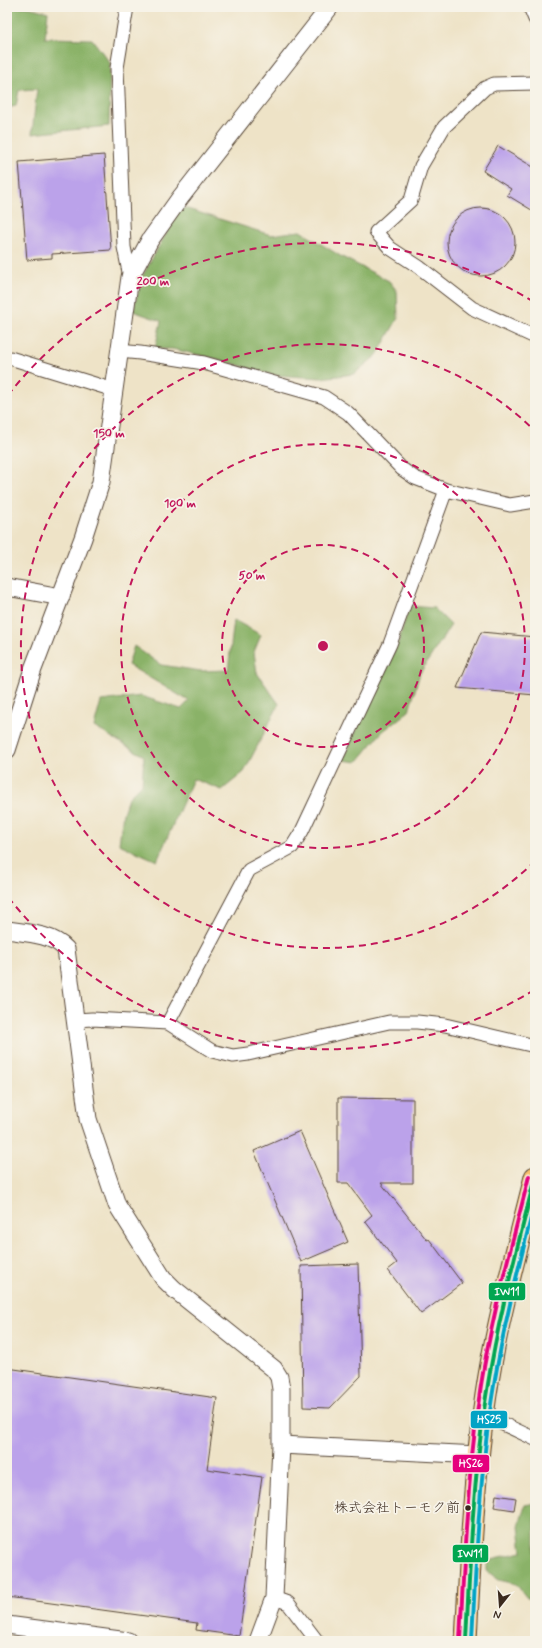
<svg xmlns="http://www.w3.org/2000/svg" width="542" height="1648" viewBox="0 0 542 1648" font-family="Mynerve,'Klee One',sans-serif">
  <style>
    .forest { fill: #8ab268; stroke: #626e43 }
    .building { fill: #bba2ea }
    .lines { fill: none; stroke-linecap: round; stroke-linejoin: round }
    .minor-casing { stroke: #564637; stroke-width: 15 }
    .tertiary-casing { stroke: #564637; stroke-width: 19 }
    .primary-casing { stroke: #564637; stroke-width: 23 }
    .minor { stroke: #fff; stroke-width: 13 }
    .tertiary { stroke: #fff; stroke-width: 17 }
    .primary { stroke: #f8bf6c; stroke-width: 21 }
    .bus-1-casing { stroke: #f7f3e8; stroke-width: 7 }
    .bus-2-casing { stroke: #f7f3e8; stroke-width: 7 }
    .bus-3-casing { stroke: #f7f3e8; stroke-width: 7 }
    .bus-1 { stroke: #00a651; stroke-width: 4 }
    .bus-2 { stroke: #03a3c5; stroke-width: 4 }
    .bus-3 { stroke: #e5007d; stroke-width: 4 }
    .ring { fill: none; stroke: #c2185b; stroke-width: 2; stroke-dasharray: 7 5 }
    .bus-dot { fill: #3b2a1e; stroke: #f7f3e8; stroke-width: 1.5 }
    .labels { text-anchor: middle; dominant-baseline: central; stroke-width: 3.5; stroke-linejoin: round; paint-order: stroke }
    .bus-label { font-size: 14px; fill: #3b2a1e; stroke: #f7f3e8; text-anchor: end }
    .centre { fill: #c2185b; stroke: #f7f3e8; stroke-width: 2 }
    .ring-label { font-size: 12px; text-anchor: middle; font-weight: bold; fill: #c2185b; stroke: #f7f3e8; stroke-width: 3.5; stroke-linejoin: round; paint-order: stroke }
    .line-badge { stroke: #f7f3e8; stroke-width: 1.5 }
    .badge-label { font-size: 11px; text-anchor: middle; font-weight: bold; fill: #fff }
  </style>
  <rect width="100%" height="100%" fill="#f7f3e8"/>
  <filter id="ink" filterUnits="userSpaceOnUse"><feTurbulence type="fractalNoise" baseFrequency=".025" numOctaves="2"/><feDisplacementMap in="SourceGraphic" scale="8" xChannelSelector="R" yChannelSelector="G"/><feConvolveMatrix kernelMatrix="1 2 1 2 8 2 1 2 1" color-interpolation-filters="sRGB"/></filter>
  <filter id="wash" filterUnits="userSpaceOnUse"><feTurbulence type="fractalNoise" baseFrequency=".012" numOctaves="4" result="noise"/><feDisplacementMap in="SourceGraphic" scale="16" xChannelSelector="R" yChannelSelector="G"/><feGaussianBlur stdDeviation="0.9" result="paint"/><feColorMatrix in="noise" values="0 0 0 0 0 0 0 0 0 0 0 0 0 0 0 0 0 1.4 0 .05"/><feComposite in="paint" operator="in"/></filter>
  <g filter="url(#wash)">
    <rect width="100%" height="100%" fill="#eee3c7"/>
    <path class="forest" d="M7,7h21l20,5 -3,26 47,1 18,24 -1,63 -77,8 5,-45 -18,1 -3,16 -9,2z
      M181,207l90,28 29,-4 42,26 47,24 8,10 1,27 -21,37 -23,19 -33,4 -48,-3 -56,-16 -45,-10h-17l6,-28 -28,-10 10,-36z
      M409,606l25,2 17,17 -31,48 -11,38 -27,21 -25,30 -14,-2 32,-72 24,-47z
      M234,620l27,15 -7,17 3,21 22,31 -35,68 -22,18 -29,-11 -36,82 -38,-17 4,-31 5,-15 14,-14 2,-28 -50,-29 7,-26 40,-5 40,13 8,-8 -61,-36 6,-19 27,19 40,6 27,-1z
      M535,1503v97l-8,-2 -11,-14 -17,-4 -12,-9v-11l35,-8 -3,-26 6,-21z"/>
    <g id="blocks">
      <path class="building" d="M498,146l37,22v44l-28,-17 4,-6 -28,-18z
        M104,155l7,95 -59,4v4l-25,2 -8,-98z
        M447 242a34 34 0 1 1 68 0a34 34 0 1 1-68 0Z
        M481,632l54,5v58l-78,-7z
        M338,1098l75,1v84h-32l46,57 2,-1 33,44 -41,31 -33,-44 9,-7 -32,-42 7,-6 -24,-32h-10z
        M300,1131l48,111 -47,20 -47,-111z
        M358,1264l3,112 -31,32 -27,-1 -2,-141z
        M7,1368l210,30 -10,71 55,8 -23,159 -43,-6 1,-7 -190,-26z
        M496,1495l20,3 -2,12 -20,-3z"/>
    </g>
  </g>
  <g filter="url(#ink)">
    <use href="#blocks" fill-opacity="0" stroke="#564637" stroke-width="1"/>
    <g class="lines">
      <defs>
        <path id="minor" d="M127,7l-10,61 7,179 6,30
          M530,7l5,12
          M535,83l-41,1 -9,4 -41,39 -23,39 -10,34 -35,32 14,16 29,19 53,41 63,29
          M119,351l21,2 64,10 120,34 24,16 54,56 13,9 31,12 64,15 25,-4
          M10,358l104,32
          M76,1020l16,-1 76,4 44,28 21,5 15,-2 141,-32h28l28,3 90,21
          M168,1023l81,-153 43,-23 10,-16 88,-187 56,-154
          M484,1415l51,24
          M274,1598l14,5 29,38"/>
        <path id="tertiary" d="M7,587l54,10
          M7,750l26,-81 50,-131 18,-56 29,-205 20,-37 30,-42 150,-191
          M7,930c20,3 45,4 59,19l22,170 29,86 46,73 11,11 100,80 5,8 2,12v56l-7,153 -16,43
          M281,1445l197,10
          M7,1625l121,16"/>
        <path id="primary" d="M466,1641c5,-98 9,-196 28,-293 11,-57 27,-114 41,-171"/>
      </defs>
      <use href="#minor" class="minor-casing"/>
      <use href="#tertiary" class="tertiary-casing"/>
      <use href="#primary" class="primary-casing"/>
      <use href="#minor" class="minor"/>
      <use href="#tertiary" class="tertiary"/>
      <use href="#primary" class="primary"/>
      <defs>
        <path id="bus-1" d="M466,1641c4,-86 8,-172 22,-257 11,-70 30,-138 47,-207"/>
        <path id="bus-2" d="M472,1641c4,-86 8,-172 22,-256 10,-62 26,-123 41,-183"/>
        <path id="bus-3" d="M460,1641c4,-86 8,-171 21,-256 11,-71 31,-140 48,-209"/>
      </defs>
      <use href="#bus-1" class="bus-1-casing"/>
      <use href="#bus-2" class="bus-2-casing"/>
      <use href="#bus-3" class="bus-3-casing"/>
      <use href="#bus-1" class="bus-1"/>
      <use href="#bus-2" class="bus-2"/>
      <use href="#bus-3" class="bus-3"/>
    </g>
  </g>
  <g class="ring">
    <circle cx="323" cy="646" r="101"/>
    <circle cx="323" cy="646" r="202"/>
    <path d="M535 861A302 302 0 1 1 535 431"/>
    <path d="M534 990A403 403 0 0 1 8 897M8 395A403 403 0 0 1 534 302"/>
  </g>
  <circle class="bus-dot" cx="468" cy="1508" r="3.5"/>
  <g class="labels">
    <g class="bus-label">
      <text x="460" y="1508">株式会社トーモク前</text>
    </g>
  </g>
  <circle cx="323" cy="646" r="6" class="centre"/>
  <g class="ring-label">
    <text x="153" y="285">200 m</text>
    <text x="109" y="437">150 m</text>
    <text x="180" y="507">100 m</text>
    <text x="252" y="579">50 m</text>
  </g>
  <g class="line-badge">
    <rect x="488" y="1282" width="38" height="19" rx="4" fill="#00a651"/>
    <rect x="470" y="1410" width="38" height="19" rx="4" fill="#03a3c5"/>
    <rect x="452" y="1454" width="38" height="19" rx="4" fill="#e5007d"/>
    <rect x="452" y="1544" width="37" height="19" rx="4" fill="#00a651"/>
  </g>
  <g class="badge-label">
    <text x="507" y="1295">IW11</text>
    <text x="489" y="1423">HS25</text>
    <text x="471" y="1467">HS26</text>
    <text x="470" y="1557">IW11</text>
  </g>
  <rect width="542" height="1648" fill="none" stroke="#f7f3e8" stroke-width="24"/>
  <g transform="translate(500 1606) rotate(197)" stroke="#f7f3e8" stroke-width="3" paint-order="stroke">
  <path d="M0-3L7 15L0 10L-7 15Z" fill="#3b2a1e"/>
  <text y="-6" font-size="11" font-weight="bold" text-anchor="middle" fill="#3b2a1e">N</text>
  </g>
</svg>
